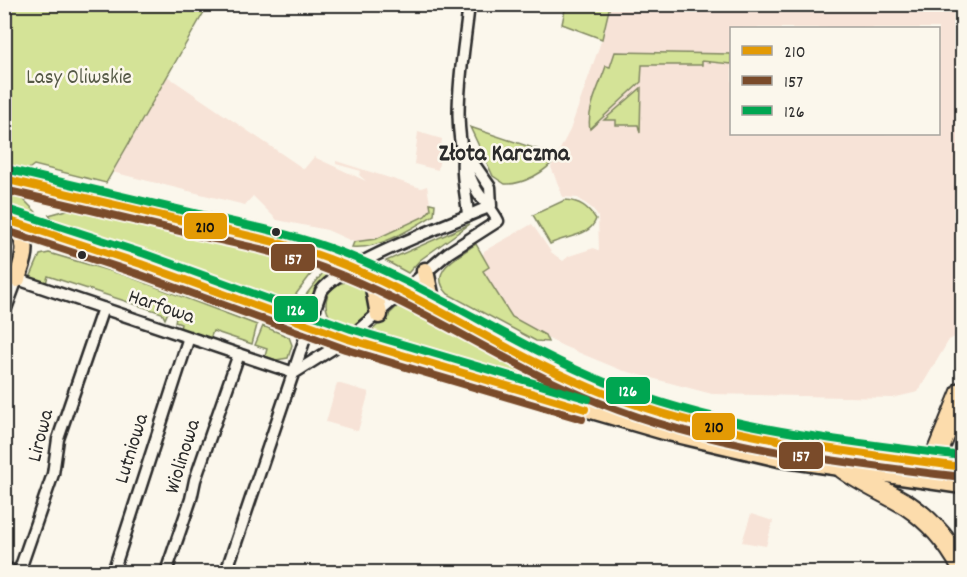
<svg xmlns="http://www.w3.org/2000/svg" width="967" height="577" viewBox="0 0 967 577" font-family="Dekko,sans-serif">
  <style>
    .built { fill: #f7e3d7; fill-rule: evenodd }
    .green { fill: #d4e397; stroke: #808761; stroke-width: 1.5 }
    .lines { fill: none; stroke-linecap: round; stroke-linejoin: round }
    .street-casing { stroke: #2b2b2b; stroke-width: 15 }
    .primary-casing { stroke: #2b2b2b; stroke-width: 21 }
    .highway-casing { stroke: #2b2b2b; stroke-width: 24 }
    .street { stroke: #fbf7ec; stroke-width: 10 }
    .primary { stroke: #fcdcac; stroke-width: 16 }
    .highway { stroke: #fcdcac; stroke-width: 20 }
    .bus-1-casing { stroke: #fbf7ec; stroke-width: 12 }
    .bus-2-casing { stroke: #fbf7ec; stroke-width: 12 }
    .bus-3-casing { stroke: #fbf7ec; stroke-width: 12 }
    .bus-1 { stroke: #e39a04; stroke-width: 8 }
    .bus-2 { stroke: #7a4b2a; stroke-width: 8 }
    .bus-3 { stroke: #00a651; stroke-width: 8 }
    .bus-dot { fill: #2b2b2b; stroke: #fbf7ec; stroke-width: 2 }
    .labels { text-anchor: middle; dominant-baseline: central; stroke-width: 5; stroke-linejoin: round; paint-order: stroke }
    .park-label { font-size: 21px; fill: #555946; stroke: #fbf7ec }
    .street-label { font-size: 21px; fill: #2b2b2b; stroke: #fbf7ec }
    .quarter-label { font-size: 24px; font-weight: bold; fill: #2b2b2b; stroke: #fbf7ec }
    .line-badge { stroke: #fbf7ec; stroke-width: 2 }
    .badge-label { font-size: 16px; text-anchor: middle; font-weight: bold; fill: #fff }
    .pale-badge-label { font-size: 16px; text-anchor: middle; font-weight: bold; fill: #111 }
  </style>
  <rect width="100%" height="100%" fill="#fbf7ec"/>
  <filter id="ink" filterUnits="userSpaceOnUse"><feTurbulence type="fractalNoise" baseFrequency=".0167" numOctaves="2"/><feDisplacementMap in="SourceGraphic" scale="12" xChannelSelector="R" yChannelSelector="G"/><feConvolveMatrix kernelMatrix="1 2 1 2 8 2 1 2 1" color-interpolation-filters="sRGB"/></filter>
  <g filter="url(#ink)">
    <path class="built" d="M610,5h352v328l-13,7 -31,52 -26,6 -180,-4 -91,-24 -58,-24 -50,-25 -34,-44 5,-26 48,-27 19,28 12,9 6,-5 25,-8 5,3 -1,-34 -5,-8 -15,-11 -15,-1 -12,-30 19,-37 35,-100zM732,28h206v106h-206z
      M167,76l137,93 10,-12 52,24 -7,-6 2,-4 -25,-7v-3l85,27 6,-2 4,23 -6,7 -49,23 -22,3 -27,-12 -50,-10 -24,-24 -8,9 -133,-33z
      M418,132l24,7 -4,31 -24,-6z
      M337,383l32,9 -11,39 -32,-9z
      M751,514l22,7 -7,25 -24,-4z"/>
    <path class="green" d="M5,4l203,1 -102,178 -72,-18 -8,6 -21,-5z
      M566,5h44l-8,34 -40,-15z
      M615,52l116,2v10l-29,-3v4h-60l-1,17 -51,47c-4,-19 10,-44 16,-63l4,1z
      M641,88l-1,45 -2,-8h-22v-5h-12z
      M470,127l84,28 2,2c-9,15 -34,28 -51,27l-12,-8z
      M47,178l5,2 200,46h-15l-189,-45z
      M5,186l7,2 24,24 -17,4 -14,-4z
      M565,200c15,1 23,7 31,19 -6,18 -29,16 -46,25l-17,-29z
      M430,203l5,1 -1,11c-21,13 -56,35 -82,32l2,-5 22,-3 49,-23 6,-7z
      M85,205l182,42 52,15 -1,3 -31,41 -120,-45 -106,-34 -12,-12z
      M470,224l-50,36 -12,13 -22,-12z
      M476,244l13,23 -6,4 29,46 33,18 3,7 -12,-1 -88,-47c-22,-23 10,-37 28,-50z
      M49,253l78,23 130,49 -5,19 -39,-13 -3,8 -30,-10 1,-5 -6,-2 2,-10 -8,-2 -4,9 -3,-6 -114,-37 -2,7 -16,-5 10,-23z
      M329,265l7,5 -18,16 -10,26 -13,-3z
      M326 304a22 22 0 1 1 44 0a22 22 0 1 1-44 0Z
      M400,304l139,73 84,30 -1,5 -257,-75z
      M263,326l26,11 3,8 -4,13 -12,2 -11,-4 2,-7 -12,-4z
      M692,413l76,16 158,21 -14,3 -136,-18z"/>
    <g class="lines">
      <defs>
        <path id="street" d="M467,154l23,33 1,19
          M463,158c-2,20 4,38 5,58
          M4,314l13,-35 277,94
          M294,373l54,-34 100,-86 50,-32c-6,-12 -14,-19 -21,-30 -32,-55 -14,-127 -8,-187
          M4,567l10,5
          M19,572l34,-98 5,-35 45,-131
          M113,572l76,-235
          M166,572l25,-73 4,-19 44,-126
          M226,572l95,-281c22,-29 131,-68 170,-85"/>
        <path id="primary" d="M4,179c65,15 129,30 193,45 44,10 89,19 132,35 97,36 181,98 277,135 114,45 236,57 356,73
          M4,219l137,45 207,75 316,92 115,27 183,27
          M11,221c19,24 15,30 6,58
          M425,271l8,37
          M372,277l7,38"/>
        <path id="highway" d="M933,463l29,-71
          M843,468c20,15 43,24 64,37 24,16 42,38 55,62"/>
      </defs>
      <use href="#street" class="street-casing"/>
      <use href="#primary" class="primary-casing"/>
      <use href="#highway" class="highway-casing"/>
      <use href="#street" class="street"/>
      <use href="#primary" class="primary"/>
      <use href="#highway" class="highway"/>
      <defs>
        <path id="bus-1" d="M4,179c65,15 129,30 193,45 44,10 89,19 132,35 96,36 181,98 277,135 114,44 236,57 356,73
          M4,219l137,45 207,75 237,70"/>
        <path id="bus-2" d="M4,190c63,14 125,29 188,44 44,10 89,18 131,34 97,36 182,97 277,135 115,46 239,59 361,74
          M4,230l134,44 207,75 237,70"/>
        <path id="bus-3" d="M6,169c64,15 128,30 192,45 45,10 89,19 132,34 97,36 182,96 277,135 113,46 236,58 355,73
          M7,209l138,45 206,75 237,70"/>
      </defs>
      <use href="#bus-1" class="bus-1-casing"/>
      <use href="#bus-2" class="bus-2-casing"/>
      <use href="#bus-3" class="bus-3-casing"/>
      <use href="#bus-1" class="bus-1"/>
      <use href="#bus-2" class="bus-2"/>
      <use href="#bus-3" class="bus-3"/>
    </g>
  </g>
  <g class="bus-dot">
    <circle cx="276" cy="232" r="5"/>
    <circle cx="82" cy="255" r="5"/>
  </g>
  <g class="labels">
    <g class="park-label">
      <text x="79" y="79">Lasy Oliwskie</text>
    </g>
    <g class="street-label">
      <text transform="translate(161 308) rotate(19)">Harfowa</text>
      <text transform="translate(42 436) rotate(-76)">Lirowa</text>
      <text transform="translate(133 449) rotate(-73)">Lutniowa</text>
      <text transform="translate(184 457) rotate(-73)">Wiolinowa</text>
    </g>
    <g class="quarter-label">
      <text x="504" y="155">Złota Karczma</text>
    </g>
  </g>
  <g class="line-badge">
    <rect x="183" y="212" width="45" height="28" rx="6" fill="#e39a04"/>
    <rect x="270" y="243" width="46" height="29" rx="6" fill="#7a4b2a"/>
    <rect x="273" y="295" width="46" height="28" rx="6" fill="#00a651"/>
    <rect x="605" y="376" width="46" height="29" rx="6" fill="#00a651"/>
    <rect x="691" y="412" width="45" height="29" rx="6" fill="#e39a04"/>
    <rect x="778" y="441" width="46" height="29" rx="6" fill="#7a4b2a"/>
  </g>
  <g class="badge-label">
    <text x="293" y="264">157</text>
    <text x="296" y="315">126</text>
    <text x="628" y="396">126</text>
    <text x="801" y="461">157</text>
  </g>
  <g class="pale-badge-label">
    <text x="205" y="232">210</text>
    <text x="714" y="432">210</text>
  </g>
  <rect width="967" height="577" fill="none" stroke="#fbf7ec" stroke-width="24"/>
  <rect x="12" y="12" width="943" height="553" fill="none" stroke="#2b2b2b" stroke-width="2" filter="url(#ink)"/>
  <rect x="730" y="27" width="210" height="108" fill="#fbf7ec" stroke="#a8a59f" stroke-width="1.5"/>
  <rect x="742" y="46" width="30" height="9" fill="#e39a04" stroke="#a8a59f" stroke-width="1.5"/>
  <text x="784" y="57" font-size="18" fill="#2b2b2b">210</text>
  <rect x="742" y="76" width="30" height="9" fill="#7a4b2a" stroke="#a8a59f" stroke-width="1.5"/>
  <text x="784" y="87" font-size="18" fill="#2b2b2b">157</text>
  <rect x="742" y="106" width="30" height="9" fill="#00a651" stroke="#a8a59f" stroke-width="1.5"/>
  <text x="784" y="117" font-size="18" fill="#2b2b2b">126</text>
</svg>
